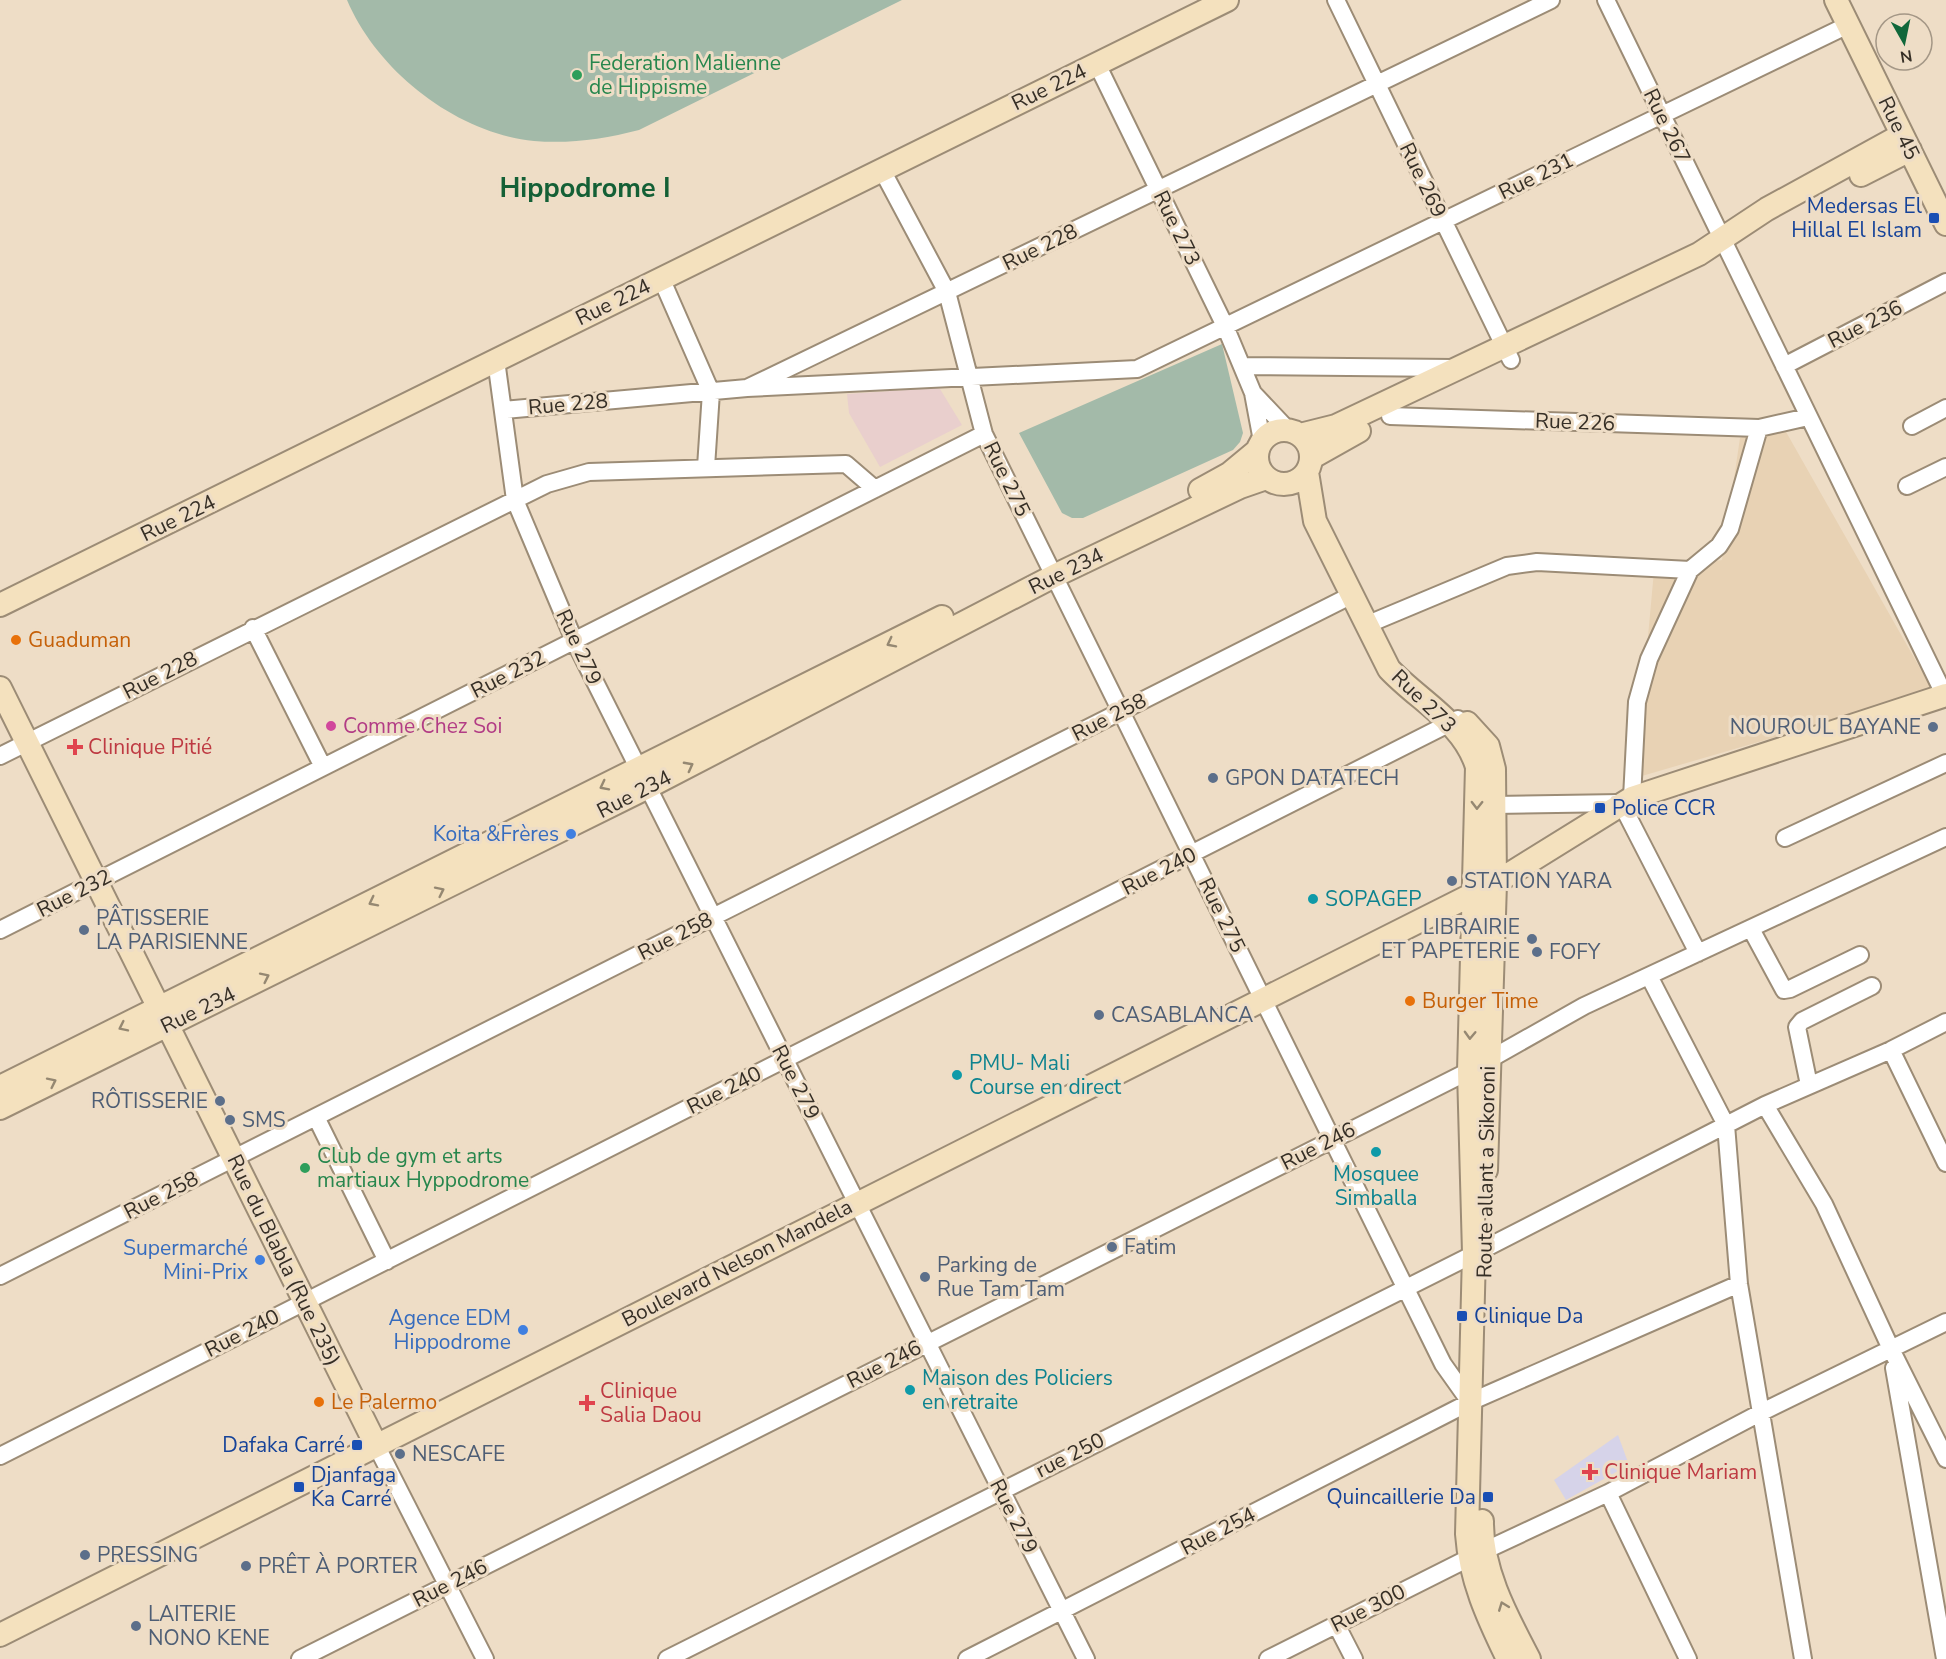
<svg xmlns="http://www.w3.org/2000/svg" width="1946" height="1659" viewBox="0 0 1946 1659" font-family="'Nunito Sans',sans-serif">
  <style>
    .built { fill: #e8d2b4 }
    .industrial { fill: #e9cfcd }
    .medical { fill: #d6d3e9 }
    .green { fill: #a3baa9 }
    .lines { fill: none; stroke-linecap: round; stroke-linejoin: round }
    .street-casing { stroke: #9c8c76; stroke-width: 20 }
    .secondary-casing { stroke: #9c8c76; stroke-width: 26 }
    .street { stroke: #fff; stroke-width: 16 }
    .secondary { stroke: #f4e1be; stroke-width: 22 }
    .oneway { stroke: #958872 }
    .leisure-dot { fill: #2e9e5b; stroke: #eeddc6; stroke-width: 2 }
    .transit-dot { fill: #1a4fb4; stroke: #eeddc6; stroke-width: 2 }
    .food-dot { fill: #e8710a; stroke: #eeddc6; stroke-width: 2 }
    .hotel-dot { fill: #d1479c; stroke: #eeddc6; stroke-width: 2 }
    .service-dot { fill: #5c6f8a; stroke: #eeddc6; stroke-width: 2 }
    .health-dot { fill: #e0444e; stroke: #eeddc6; stroke-width: 2 }
    .shop-dot { fill: #3f7fe0; stroke: #eeddc6; stroke-width: 2 }
    .culture-dot { fill: #0f9aa8; stroke: #eeddc6; stroke-width: 2 }
    .labels { text-anchor: middle; dominant-baseline: central; stroke-width: 6; stroke-linejoin: round; paint-order: stroke }
    .leisure-label { font-size: 21px; fill: #27864d; stroke: #eeddc6; text-anchor: start }
    .street-label { font-size: 21px; fill: #362f26; stroke: #eeddc6 }
    .transit-label { font-size: 21px; fill: #164399; stroke: #eeddc6; text-anchor: end }
    .food-label { font-size: 21px; fill: #c56008; stroke: #eeddc6; text-anchor: start }
    .hotel-label { font-size: 21px; fill: #b23c85; stroke: #eeddc6; text-anchor: start }
    .service-label { font-size: 21px; fill: #4e5e75; stroke: #eeddc6; text-anchor: start }
    .health-label { font-size: 21px; fill: #be3a42; stroke: #eeddc6; text-anchor: start }
    .shop-label { font-size: 21px; fill: #366cbe; stroke: #eeddc6; text-anchor: end }
    .culture-label { font-size: 21px; fill: #0d838f; stroke: #eeddc6; text-anchor: start }
    .district-label { font-size: 27px; font-weight: bold; fill: #146036; stroke: #eeddc6 }
  </style>
  <rect width="100%" height="100%" fill="#eeddc6"/>
  <path class="built" d="M1781,423l152,268 -298,87 19,-207 68,-11 18,-122z"/>
  <path class="industrial" d="M935,388l5,1 22,36 -82,42 -31,-54 -2,-19z"/>
  <path class="medical" d="M1618,1435l11,30 -63,35 -12,-20z"/>
  <path class="green" d="M347,0h555l-263,130c-35,9 -69,14 -105,11 -78,-8 -157,-70 -187,-141z
    M1222,344l21,89 -3,9 -7,8 -150,68h-11l-10,-5 -43,-80z"/>
  <g class="lines">
    <defs>
      <path id="street" d="M1336,0l175,360
        M1606,0l340,698
        M1097,64l128,262 28,67 9,48
        M882,170l65,122 37,142 459,930 27,38
        M661,278l50,114 -5,75
        M496,360l19,140 59,140 512,1019
        M1242,366l212,2
        M1784,366l162,-84
        M747,388l390,-19 711,-344
        M1254,394l34,36
        M504,410l243,-22 804,-388
        M1390,416l369,12 49,-11
        M1912,426l34,-18
        M1907,486l39,-19
        M1366,625l141,-59 30,-4 153,8
        M253,628l70,139
        M0,756l547,-272 42,-12 257,-8 29,25
        M1632,798l5,-96 12,-43 41,-89 29,-24 11,-17 29,-101
        M1494,805l127,-2 77,150
        M1785,838l161,-75
        M1751,929l33,61 6,-1 70,-34
        M0,930l984,-496
        M1649,976l77,149 13,159 64,375
        M1891,1050l55,113
        M1809,1085l-12,-58 5,-6 70,-35
        M1765,1105l59,99 67,145 55,110
        M316,1117l71,144
        M0,1276l1350,-680
        M1894,1368l51,291
        M376,1445l109,214
        M0,1456l1458,-737
        M1608,1493l80,166
        M1336,1624l18,35
        M300,1659l1169,-588 115,-65 362,-169
        M667,1659l817,-410 281,-144 126,-55 55,-28
        M967,1659l503,-257 269,-118
        M1268,1659l201,-101 139,-65 152,-80 186,-91"/>
      <path id="secondary" d="M1836,0l110,224
        M1861,175l49,-25
        M1257 457a27 27 0 1 1 54 0a27 27 0 1 1-54 0Z
        M1300,435l36,-9 363,-172 68,-45 135,-74
        M1311,458l48,-27
        M1307,472l8,49 74,148c30,32 75,54 88,98l-8,304 5,182 -7,281c3,45 21,84 41,125
        M1200,490l29,-16 29,-24
        M0,605l1227,-605
        M0,688l376,757
        M1467,723l21,23 6,23 1,114 -9,287
        M0,1087l942,-470
        M0,1108l648,-321 406,-211 186,-89 26,-9
        M1482,1521c-1,49 25,96 47,138
        M0,1635l1495,-752 137,-85 314,-103"/>
    </defs>
    <use href="#street" class="street-casing"/>
    <use href="#secondary" class="secondary-casing"/>
    <use href="#street" class="street"/>
    <use href="#secondary" class="secondary"/>
  </g>
  <defs><path id="oneway-chevron" d="M-2-3.5L2.5 0L-2 3.5" fill="none" stroke-width="1.6" stroke-linecap="round" stroke-linejoin="round" transform="scale(1.5)"/></defs>
  <g class="oneway">
    <use href="#oneway-chevron" transform="translate(891 643) rotate(153)"/>
    <use href="#oneway-chevron" transform="translate(689 766) rotate(-28)"/>
    <use href="#oneway-chevron" transform="translate(604 786) rotate(153)"/>
    <use href="#oneway-chevron" transform="translate(1477 805) rotate(91)"/>
    <use href="#oneway-chevron" transform="translate(440 891) rotate(-26)"/>
    <use href="#oneway-chevron" transform="translate(373 902) rotate(153)"/>
    <use href="#oneway-chevron" transform="translate(265 977) rotate(-26)"/>
    <use href="#oneway-chevron" transform="translate(123 1027) rotate(154)"/>
    <use href="#oneway-chevron" transform="translate(1470 1035) rotate(92)"/>
    <use href="#oneway-chevron" transform="translate(52 1082) rotate(-26)"/>
    <use href="#oneway-chevron" transform="translate(1503 1606) rotate(-111)"/>
  </g>
  <g class="leisure-dot">
    <circle cx="577" cy="75" r="6"/>
    <circle cx="305" cy="1168" r="6"/>
  </g>
  <g class="transit-dot">
    <rect x="1928" y="212" width="12" height="12" rx="3"/>
    <rect x="1594" y="802" width="12" height="12" rx="3"/>
    <rect x="1456" y="1310" width="12" height="12" rx="3"/>
    <rect x="351" y="1439" width="12" height="12" rx="3"/>
    <rect x="293" y="1481" width="12" height="12" rx="3"/>
    <rect x="1482" y="1491" width="12" height="12" rx="3"/>
  </g>
  <g class="food-dot">
    <circle cx="16" cy="640" r="6"/>
    <circle cx="1410" cy="1001" r="6"/>
    <circle cx="319" cy="1402" r="6"/>
  </g>
  <circle class="hotel-dot" cx="331" cy="726" r="6"/>
  <g class="service-dot">
    <circle cx="1933" cy="727" r="6"/>
    <circle cx="1213" cy="778" r="6"/>
    <circle cx="1452" cy="881" r="6"/>
    <circle cx="84" cy="930" r="6"/>
    <circle cx="1532" cy="939" r="6"/>
    <circle cx="1537" cy="952" r="6"/>
    <circle cx="1099" cy="1015" r="6"/>
    <circle cx="220" cy="1101" r="6"/>
    <circle cx="230" cy="1120" r="6"/>
    <circle cx="1112" cy="1247" r="6"/>
    <circle cx="925" cy="1277" r="6"/>
    <circle cx="400" cy="1454" r="6"/>
    <circle cx="85" cy="1555" r="6"/>
    <circle cx="246" cy="1566" r="6"/>
    <circle cx="136" cy="1626" r="6"/>
  </g>
  <g class="health-dot">
    <path d="M72 738h6v6h6v6h-6v6h-6v-6h-6v-6h6z"/>
    <path d="M584 1394h6v6h6v6h-6v6h-6v-6h-6v-6h6z"/>
    <path d="M1587 1463h6v6h6v6h-6v6h-6v-6h-6v-6h6z"/>
  </g>
  <g class="shop-dot">
    <circle cx="571" cy="834" r="6"/>
    <circle cx="260" cy="1260" r="6"/>
    <circle cx="523" cy="1330" r="6"/>
  </g>
  <g class="culture-dot">
    <circle cx="1313" cy="899" r="6"/>
    <circle cx="957" cy="1075" r="6"/>
    <circle cx="1376" cy="1152" r="6"/>
    <circle cx="910" cy="1390" r="6"/>
  </g>
  <g class="labels">
    <g class="leisure-label">
      <text x="589" y="63">Federation Malienne<tspan x="589" dy="24">de Hippisme</tspan></text>
      <text x="317" y="1156">Club de gym et arts<tspan x="317" dy="24">martiaux Hyppodrome</tspan></text>
    </g>
    <g class="street-label">
      <text transform="translate(1049 87) rotate(-26)">Rue 224</text>
      <text transform="translate(1667 126) rotate(64)">Rue 267</text>
      <text transform="translate(1899 128) rotate(64)">Rue 45</text>
      <text transform="translate(1536 176) rotate(-26)">Rue 231</text>
      <text transform="translate(1423 180) rotate(64)">Rue 269</text>
      <text transform="translate(1177 228) rotate(64)">Rue 273</text>
      <text transform="translate(1040 247) rotate(-26)">Rue 228</text>
      <text transform="translate(613 302) rotate(-26)">Rue 224</text>
      <text transform="translate(1865 324) rotate(-27)">Rue 236</text>
      <text transform="translate(568 404) rotate(-5)">Rue 228</text>
      <text transform="translate(1575 422) rotate(2)">Rue 226</text>
      <text transform="translate(1007 479) rotate(64)">Rue 275</text>
      <text transform="translate(178 518) rotate(-26)">Rue 224</text>
      <text transform="translate(1066 571) rotate(-26)">Rue 234</text>
      <text transform="translate(579 647) rotate(65)">Rue 279</text>
      <text transform="translate(508 674) rotate(-27)">Rue 232</text>
      <text transform="translate(160 675) rotate(-27)">Rue 228</text>
      <text transform="translate(1424 701) rotate(44)">Rue 273</text>
      <text transform="translate(1109 717) rotate(-27)">Rue 258</text>
      <text transform="translate(634 794) rotate(-27)">Rue 234</text>
      <text transform="translate(1159 871) rotate(-27)">Rue 240</text>
      <text transform="translate(74 893) rotate(-27)">Rue 232</text>
      <text transform="translate(1222 915) rotate(64)">Rue 275</text>
      <text transform="translate(675 936) rotate(-27)">Rue 258</text>
      <text transform="translate(198 1010) rotate(-26)">Rue 234</text>
      <text transform="translate(796 1082) rotate(63)">Rue 279</text>
      <text transform="translate(724 1090) rotate(-27)">Rue 240</text>
      <text transform="translate(1318 1146) rotate(-27)">Rue 246</text>
      <text transform="translate(1486 1172) rotate(-89)">Route allant a Sikoroni</text>
      <text transform="translate(161 1195) rotate(-27)">Rue 258</text>
      <text transform="translate(284 1260) rotate(64)">Rue du Blabla (Rue 235)</text>
      <text transform="translate(737 1263) rotate(-27)">Boulevard Nelson Mandela</text>
      <text transform="translate(242 1333) rotate(-27)">Rue 240</text>
      <text transform="translate(884 1364) rotate(-27)">Rue 246</text>
      <text transform="translate(1070 1455) rotate(-27)">rue 250</text>
      <text transform="translate(1014 1516) rotate(63)">Rue 279</text>
      <text transform="translate(1218 1531) rotate(-27)">Rue 254</text>
      <text transform="translate(450 1583) rotate(-27)">Rue 246</text>
      <text transform="translate(1368 1608) rotate(-27)">Rue 300</text>
    </g>
    <g class="transit-label">
      <text x="1922" y="206">Medersas El<tspan x="1922" dy="24">Hillal El Islam</tspan></text>
      <text x="1612" y="808" text-anchor="start">Police CCR</text>
      <text x="1474" y="1316" text-anchor="start">Clinique Da</text>
      <text x="345" y="1445">Dafaka Carré</text>
      <text x="311" y="1475" text-anchor="start">Djanfaga<tspan x="311" dy="24">Ka Carré</tspan></text>
      <text x="1476" y="1497">Quincaillerie Da</text>
    </g>
    <g class="food-label">
      <text x="28" y="640">Guaduman</text>
      <text x="1422" y="1001">Burger Time</text>
      <text x="331" y="1402">Le Palermo</text>
    </g>
    <g class="hotel-label">
      <text x="343" y="726">Comme Chez Soi</text>
    </g>
    <g class="service-label">
      <text x="1921" y="727" text-anchor="end">NOUROUL BAYANE</text>
      <text x="1225" y="778">GPON DATATECH</text>
      <text x="1464" y="881">STATION YARA</text>
      <text x="96" y="918">PÂTISSERIE<tspan x="96" dy="24">LA PARISIENNE</tspan></text>
      <text x="1520" y="927" text-anchor="end">LIBRAIRIE<tspan x="1520" dy="24">ET PAPETERIE</tspan></text>
      <text x="1549" y="952">FOFY</text>
      <text x="1111" y="1015">CASABLANCA</text>
      <text x="208" y="1101" text-anchor="end">RÔTISSERIE</text>
      <text x="242" y="1120">SMS</text>
      <text x="1124" y="1247">Fatim</text>
      <text x="937" y="1265">Parking de<tspan x="937" dy="24">Rue Tam Tam</tspan></text>
      <text x="412" y="1454">NESCAFE</text>
      <text x="97" y="1555">PRESSING</text>
      <text x="258" y="1566">PRÊT À PORTER</text>
      <text x="148" y="1614">LAITERIE<tspan x="148" dy="24">NONO KENE</tspan></text>
    </g>
    <g class="health-label">
      <text x="88" y="747">Clinique Pitié</text>
      <text x="600" y="1391">Clinique<tspan x="600" dy="24">Salia Daou</tspan></text>
      <text x="1604" y="1472">Clinique Mariam</text>
    </g>
    <g class="shop-label">
      <text x="559" y="834">Koita &amp;Frères</text>
      <text x="248" y="1248">Supermarché<tspan x="248" dy="24">Mini-Prix</tspan></text>
      <text x="511" y="1318">Agence EDM<tspan x="511" dy="24">Hippodrome</tspan></text>
    </g>
    <g class="culture-label">
      <text x="1325" y="899">SOPAGEP</text>
      <text x="969" y="1063">PMU- Mali<tspan x="969" dy="24">Course en direct</tspan></text>
      <text x="1376" y="1174" text-anchor="middle">Mosquee<tspan x="1376" dy="24">Simballa</tspan></text>
      <text x="922" y="1378">Maison des Policiers<tspan x="922" dy="24">en retraite</tspan></text>
    </g>
    <g class="district-label">
      <text x="585" y="188">Hippodrome I</text>
    </g>
  </g>
  <g transform="translate(1904 42) rotate(171)"><circle r="28" fill="#eeddc6" stroke="#a49786" stroke-width="1.5"/>
  <path d="M0-4.5L10 22L0 15L-10 22Z" fill="#10673a"/>
  <text y="-9" font-size="16" font-weight="bold" text-anchor="middle" fill="#362f26">N</text>
  </g>
</svg>
